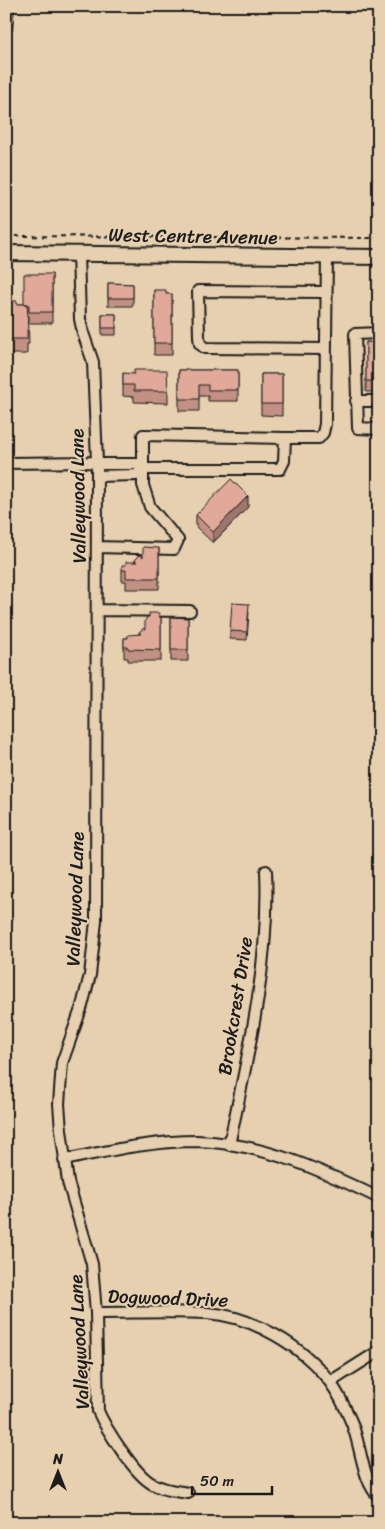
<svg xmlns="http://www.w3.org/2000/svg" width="385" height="1529" viewBox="0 0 385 1529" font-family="Sriracha,sans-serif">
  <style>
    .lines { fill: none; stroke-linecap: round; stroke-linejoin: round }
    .minor-casing { stroke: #1c1c1c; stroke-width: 14 }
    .major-casing { stroke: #1c1c1c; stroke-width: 18 }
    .path { stroke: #1c1c1c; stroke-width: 2; stroke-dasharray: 5 4; stroke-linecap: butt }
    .minor { stroke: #e7d0b0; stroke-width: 10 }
    .major { stroke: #e7d0b0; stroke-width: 14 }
    .wall { fill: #c29184; stroke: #1c1c1c }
    .shaded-wall { fill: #9e766c; stroke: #1c1c1c }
    .building { fill: #e1a99a; stroke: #1c1c1c }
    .labels { text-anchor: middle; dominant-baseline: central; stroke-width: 4.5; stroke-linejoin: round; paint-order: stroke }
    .street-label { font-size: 19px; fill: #1c1c1c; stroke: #e7d0b0 }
  </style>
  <rect width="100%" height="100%" fill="#e7d0b0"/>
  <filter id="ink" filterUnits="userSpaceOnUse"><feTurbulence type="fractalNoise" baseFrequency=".02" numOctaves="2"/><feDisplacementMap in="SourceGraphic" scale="10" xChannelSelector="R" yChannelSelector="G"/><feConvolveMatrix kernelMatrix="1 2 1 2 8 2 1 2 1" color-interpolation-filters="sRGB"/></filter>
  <g filter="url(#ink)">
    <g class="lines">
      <defs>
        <path id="minor" d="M6,29l2,-23
          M78,253l2,66 3,14 10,29 4,100 -1,459 -6,54 -8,31 -20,57 -3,41 2,26 7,52 24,82 4,49 2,98c8,18 36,62 53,72 11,7 25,8 37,10
          M379,333l-24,1 3,94 21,1
          M326,349l-121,-1 -5,-4 -1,-7 -1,-46 128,1
          M356,401h23
          M6,463l91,-1
          M97,464h40l7,5 -8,6 -39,1
          M144,469h136l4,-8 1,-23h34l4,-5 2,-9 2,-168
          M97,547l77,2 4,-9 -28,-33 -7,-22v-50l142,3
          M97,610l93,1
          M229,1145c19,-89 41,-182 37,-274
          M64,1160c44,-9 88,-19 133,-19 65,2 124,29 182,57
          M96,1313c37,0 75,-2 111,0 45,3 96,33 123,69 8,11 15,25 20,37 11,22 11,61 29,78
          M330,1382l49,-31"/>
        <path id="major" d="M6,253l373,4"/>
      </defs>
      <use href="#minor" class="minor-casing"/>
      <use href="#major" class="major-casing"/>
      <path class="path" d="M6,236l373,2"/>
      <use href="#minor" class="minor"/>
      <use href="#major" class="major"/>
    </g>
    <path class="wall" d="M52,274v49h-23v-7h-1l1,28h-2v10h-21v-53l11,3h7z
      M108,283l25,1v22h-25z
      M154,290l12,4h6v61h-18z
      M102,314h14v21h-14z
      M366,342l13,1v49h-13z
      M179,370h59v31h-30v-5h-9v15h-20z
      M123,373l45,18v12l-34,-1v-5l-11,-1z
      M261,374h21v42l-21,-1z
      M248,507l-35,36 -17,-16v-12z
      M159,548v41h-33v-8h-4v-11l4,-5 9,-3v-2l8,-3z
      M249,612l-2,28 -17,-1v-8z
      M159,617h2v44h-33v-3h-4v-20h4l11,-4v-2l6,-2z
      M171,617l17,1v43h-17z"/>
    <path class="shaded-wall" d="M248,496v11l-35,36v-11z"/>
    <path class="building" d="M24,274h28v38h-23v-7h-2v-1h-3z
      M108,283l25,1v14h-25z
      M154,290h12v4h6v49h-18z
      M6,301h11v3h10l2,25h-2v10h-21z
      M102,314h14v14h-14z
      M366,342l13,1v38h-13z
      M134,370h33l1,21h-34v-6h-11v-12l11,1z
      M179,370h59v20h-30v-5h-9v14h-20z
      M261,374h21v30h-21z
      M231,479l17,17 -35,36 -17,-17z
      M143,547l16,1v30h-33v-8h-4v-5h4v-3h11l-2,-2 5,-5 3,2z
      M232,603l17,1 -2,28 -17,-1z
      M149,613h10v4h2v33l-33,-1v-2h-4v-9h4v-3l13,-1 -2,-2 5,-4 1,2v-9l2,-4h2z
      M171,617l17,1v32h-17z"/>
  </g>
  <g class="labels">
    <g class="street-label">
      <text transform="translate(193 236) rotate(1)">West Centre Avenue</text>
      <text transform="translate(78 496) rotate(-91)">Valleywood Lane</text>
      <text transform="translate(75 899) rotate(-88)">Valleywood Lane</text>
      <text transform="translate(235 1006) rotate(-81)">Brookcrest Drive</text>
      <text transform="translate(168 1298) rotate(2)">Dogwood Drive</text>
      <text transform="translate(79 1342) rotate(-93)">Valleywood Lane</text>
    </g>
  </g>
  <rect width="385" height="1529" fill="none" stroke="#e7d0b0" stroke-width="25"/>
  <rect x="12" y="12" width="360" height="1504" fill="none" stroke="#1c1c1c" stroke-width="2" filter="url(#ink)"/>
  <g transform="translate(58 1472)" stroke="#e7d0b0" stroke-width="4" paint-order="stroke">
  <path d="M0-4L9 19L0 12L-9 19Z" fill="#1c1c1c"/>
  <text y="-8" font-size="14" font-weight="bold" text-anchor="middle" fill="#1c1c1c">N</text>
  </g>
  <path d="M192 1486v8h80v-8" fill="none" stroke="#1c1c1c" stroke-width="2.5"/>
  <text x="200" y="1486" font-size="15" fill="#1c1c1c" stroke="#e7d0b0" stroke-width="4" paint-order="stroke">50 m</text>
</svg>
